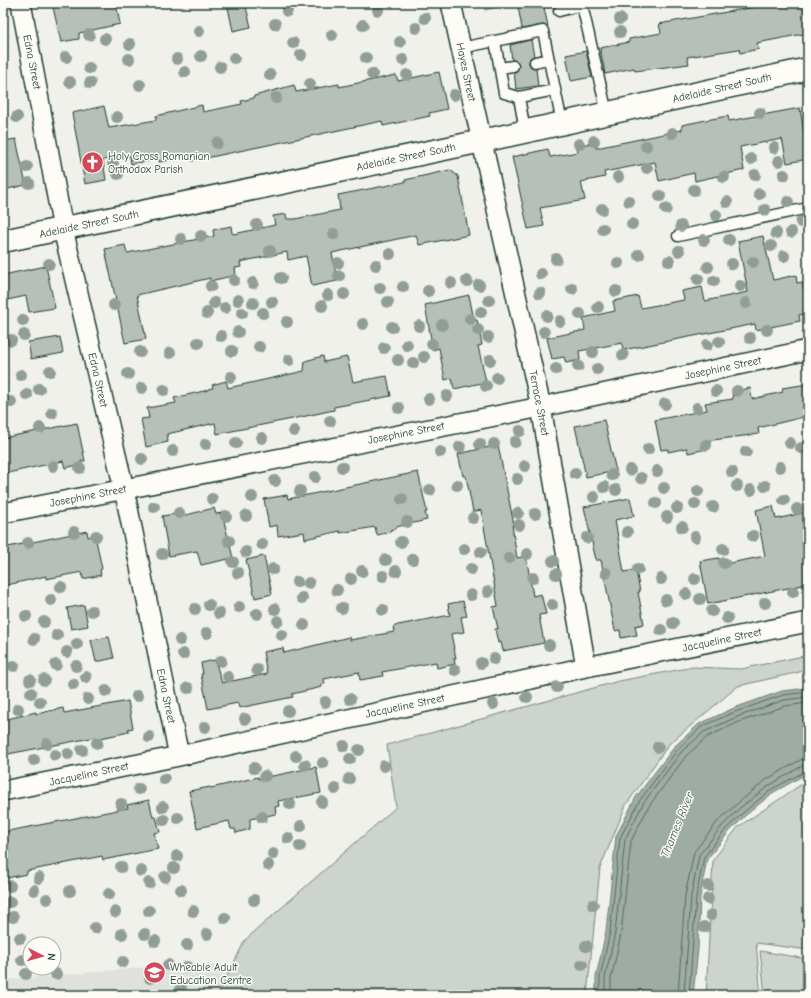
<svg xmlns="http://www.w3.org/2000/svg" width="811" height="998" viewBox="0 0 811 998" font-family="'Comic Neue',sans-serif">
  <style>
    .built { fill: #dfe2dc }
    .green { fill: #cdd3cd; stroke: #768880 }
    .water { fill: #9faca4; stroke: #6c8077 }
    .lines { fill: none; stroke-linecap: round; stroke-linejoin: round }
    .shore { stroke: #526961; stroke-width: 1 }
    .building { fill: #b6bfb8; stroke: #1f3d34 }
    .lane-casing { stroke: #1f3d34; stroke-width: 13 }
    .street-casing { stroke: #1f3d34; stroke-width: 22 }
    .secondary-casing { stroke: #1f3d34; stroke-width: 25 }
    .lane { stroke: #fdfcf7; stroke-width: 10 }
    .street { stroke: #fdfcf7; stroke-width: 19 }
    .secondary { stroke: #fdfcf7; stroke-width: 22 }
    .tree { fill: #909e97 }
    .labels { text-anchor: middle; dominant-baseline: central; stroke-width: 3; stroke-linejoin: round; paint-order: stroke }
    .street-label { font-size: 11px; fill: #1f3d34; stroke: #fdfcf7 }
    .poi-label { font-size: 11px; fill: #1f3d34; stroke: #fdfcf7; text-anchor: start }
    .water-label { font-size: 12px; font-style: italic; fill: #455e56; stroke: #fdfcf7 }
  </style>
  <rect width="100%" height="100%" fill="#f0f1eb"/>
  <filter id="ink" filterUnits="userSpaceOnUse"><feTurbulence type="fractalNoise" baseFrequency=".025" numOctaves="2"/><feDisplacementMap in="SourceGraphic" scale="8" xChannelSelector="R" yChannelSelector="G"/><feConvolveMatrix kernelMatrix="1 2 1 2 8 2 1 2 1" color-interpolation-filters="sRGB"/></filter>
  <g filter="url(#ink)">
    <path class="built" d="M194,963l38,3 -14,29h-215v-15z"/>
    <path class="green" d="M483,3h30l-28,7z
      M808,655v15l-70,16 -69,58 -43,61 -26,63 -13,127h-369l27,-55 151,-133 -9,-62 232,-64 74,-14 48,2z
      M808,780v170l-52,-7 5,52h-55l7,-135 25,-33z
      M760,951l48,8v36h-43z"/>
    <path class="water" d="M808,688v85l-34,19 -27,22 -18,18 -22,27 -7,38 -2,52 -5,46h-97v-18l10,-46 10,-95 20,-39 39,-51 24,-22 35,-16 48,-17z"/>
    <g class="lines">
      <path class="shore" d="M600,995v-18l10,-45 10,-94 20,-38 38,-51 23,-22 34,-15 48,-17 25,-3
        M605,995v-17l10,-45 10,-94 19,-37 37,-50 23,-20 33,-15 47,-17 24,-3
        M611,995v-16l10,-45 10,-93 18,-35 37,-50 21,-19 32,-15 46,-16 23,-3
        M678,995l7,-99 9,-44 24,-31 20,-18 28,-23 34,-20 8,-1
        M684,995l7,-99 8,-41 23,-29 19,-19 29,-22 32,-19 6,-1
        M689,995l7,-98 8,-40 22,-28 19,-18 27,-22 36,-19"/>
    </g>
    <path class="building" d="M52,3h64l4,21 -41,9v6l-18,3z
      M227,3h18l6,24 -18,4z
      M531,3h12l5,23 -6,-1 -20,4 -4,-23z
      M777,3h31v30l-51,10 2,6 -19,4 -1,-4 -52,8 2,7 -54,7 -1,-3 -29,6 -5,-26 29,-6v-3l32,-6 -2,-9z
      M530,40h1l3,16 -4,2 -1,5 2,4 5,1 2,18 -22,3 -2,-17 3,-1 2,-6 -1,-3 -6,-2 -2,-15z
      M586,51l6,26 -21,4 -5,-26z
      M439,72l8,37 -18,4 1,3 -47,10 -1,-5 -190,40 -1,-5 -32,6v-3l-28,5 -1,-8 -27,4 3,20 -21,4 -13,-71 32,-7 5,22 47,-8v-4l46,-11 1,7 39,-8 -1,-3 13,-3v-2l40,-11 2,7 43,-8v3l57,-12 2,6z
      M800,108l8,51 -21,4 -5,-24 -42,8 4,23 -49,11 -1,-8 -35,8 -4,-19 -51,10 1,5 -24,5 4,18 -45,8 4,18 -16,3 -16,-72 36,-8 2,8 28,-5 -1,-6 18,-4 1,6 44,-9 42,-9v-5l24,-5 22,-4 1,5z
      M16,139l10,46 -23,5v-49z
      M450,170l8,6 11,59 -50,10 -3,-10 -84,18 5,28 -25,5 -6,-30 -18,4 -1,-8 -47,10 1,5 -6,1 1,7 -26,6v-3l-73,17 9,44 -21,4 -20,-94 20,-4 2,8 87,-17 -1,-6 18,-4 1,7 2,1 41,-9 -2,-9 13,-2 1,5h8l45,-9 -2,-15 67,-13v-2z
      M763,236l10,44 23,-5 1,8 5,-1 6,31 -9,2 1,6 -44,9 -1,-6 -132,26 -1,-7 -43,8 1,9 -14,3 -2,-6 -12,2 -5,-21 38,-8 -2,-12 32,-7 -2,-10 25,-5 3,12 43,-8 -2,-9 20,-4 3,14 43,-9 -10,-51z
      M46,266l9,42 -26,4 -3,-16 -23,5v-26z
      M469,295l5,25h3l5,25 -4,1 8,36 -32,7 -2,-11 -7,2 -6,-32 -6,2 -8,-45z
      M60,337l3,16 -32,6 -3,-17z
      M323,356l1,6 23,-5 6,25 34,-6 4,20 -57,11v3l-42,9 -75,15 -2,-11 -48,11 1,8 -22,5 -5,-28 8,-1 -2,-10 29,-5 -2,-5 34,-8v-1l5,-1 -1,-3 14,-4 2,7 76,-17 1,-10z
      M808,384v32l-50,12 1,6 -54,7 2,8 -19,4 -1,-5 -19,4v-3l-7,1 -6,-30 52,-10 -2,-7 28,-4 -1,-7 18,-4 2,11 31,-7 -1,-4z
      M604,420l12,51 -30,6 -11,-51z
      M77,423l8,38h-4l1,3 -17,4 -2,-7 -60,13v-36z
      M498,445l16,80h-2l5,33 9,-2 7,40 8,-2 5,20 -7,1 5,28 -41,8 -2,-9 -3,1 -3,-14h3l-5,-22 5,-1 -17,-96 -8,2 -7,-36h-3l-5,-22z
      M418,472l9,40h-2l2,8 -31,7v2l-6,1 1,2 -14,3 -2,-8 -35,6v-2l-35,8 -1,-7 -26,4 -1,-11 -8,2 -5,-28 23,-4 1,4z
      M630,498l4,18 -19,4 9,52 12,-2 4,22h-2l6,32 -9,2 2,9 -16,3 -1,-8 -5,1 -14,-71h-5l-12,-53z
      M773,506l3,13 32,-7v72l-100,20 -8,-43 19,-3 1,7 45,-9 -9,-46z
      M214,508l2,6 6,-1 11,45 -32,7 -4,-14 -28,5 -7,-40 19,-3 1,3z
      M87,531l1,6 7,-2 7,34 -2,1 1,5 -18,4 -1,-7 -36,7v-3l-43,10v-38z
      M264,556l8,38 -17,4 -9,-38z
      M463,601l4,15 -6,1 3,15 -13,2 5,24h-2l1,6 -18,4 -1,-6 -54,10 1,4 -23,4 -1,-8 -35,7 1,5h-4l1,3 -30,7 1,3 -54,11 -1,-5 -30,6 -7,-35h2l-2,-11 14,-3 7,23 45,-9 -4,-22 20,-4 1,5 65,-16 1,3 44,-8 -1,-5 5,-2 52,-10 -2,-11z
      M84,605l4,21 -17,3 -4,-21z
      M109,637l5,21 -18,4 -5,-22z
      M128,701l5,27 -5,1 1,3 -33,7v-2l-93,18v-35l33,-8v2l27,-6 1,5z
      M316,767l5,26 -43,8 1,5 -4,1 1,7 -26,5v10l-14,4 -1,-4h-4l-2,-8 -32,7 -8,-37 21,-4 1,1 47,-11v2z
      M149,800l4,17h3l4,15 -6,1 4,16 -55,11 -1,-4 -75,15v3l-20,4 -4,-20v-26l125,-24 -1,-3z"/>
    <g class="lines">
      <defs>
        <path id="lane" d="M559,11l23,-6 25,108
          M495,41l9,52 15,4 36,-7
          M461,48l82,-17 19,92
          M535,62l13,-3
          M500,68l13,-2
          M519,97l6,34
          M678,236l130,-28"/>
        <path id="street" d="M21,3l42,226 61,260 55,267
          M451,3l90,404 45,260
          M3,513l538,-106 267,-57
          M3,791l176,-35 407,-89 222,-45"/>
        <path id="secondary" d="M3,241l479,-100 326,-72"/>
      </defs>
      <use href="#lane" class="lane-casing"/>
      <use href="#street" class="street-casing"/>
      <use href="#secondary" class="secondary-casing"/>
      <use href="#lane" class="lane"/>
      <use href="#street" class="street"/>
      <use href="#secondary" class="secondary"/>
    </g>
    <g class="tree">
      <circle cx="378" cy="10" r="6"/>
      <circle cx="287" cy="11" r="6"/>
      <circle cx="425" cy="18" r="6"/>
      <circle cx="620" cy="19" r="6"/>
      <circle cx="275" cy="24" r="6"/>
      <circle cx="363" cy="25" r="6"/>
      <circle cx="416" cy="28" r="6"/>
      <circle cx="199" cy="31" r="6"/>
      <circle cx="620" cy="32" r="6"/>
      <circle cx="89" cy="35" r="6"/>
      <circle cx="332" cy="35" r="6"/>
      <circle cx="105" cy="39" r="6"/>
      <circle cx="400" cy="42" r="6"/>
      <circle cx="293" cy="43" r="6"/>
      <circle cx="130" cy="44" r="6"/>
      <circle cx="301" cy="55" r="6"/>
      <circle cx="201" cy="56" r="6"/>
      <circle cx="66" cy="57" r="6"/>
      <circle cx="234" cy="58" r="6"/>
      <circle cx="366" cy="58" r="6"/>
      <circle cx="129" cy="59" r="6"/>
      <circle cx="177" cy="59" r="6"/>
      <circle cx="403" cy="60" r="6"/>
      <circle cx="220" cy="67" r="6"/>
      <circle cx="89" cy="68" r="6"/>
      <circle cx="185" cy="72" r="6"/>
      <circle cx="372" cy="74" r="6"/>
      <circle cx="270" cy="75" r="6"/>
      <circle cx="407" cy="75" r="6"/>
      <circle cx="70" cy="82" r="6"/>
      <circle cx="90" cy="83" r="6"/>
      <circle cx="310" cy="84" r="6"/>
      <circle cx="140" cy="85" r="6"/>
      <circle cx="454" cy="95" r="6"/>
      <circle cx="276" cy="98" r="6"/>
      <circle cx="760" cy="113" r="6"/>
      <circle cx="17" cy="117" r="6"/>
      <circle cx="117" cy="117" r="6"/>
      <circle cx="672" cy="133" r="6"/>
      <circle cx="594" cy="141" r="6"/>
      <circle cx="217" cy="143" r="6"/>
      <circle cx="579" cy="144" r="6"/>
      <circle cx="646" cy="146" r="6"/>
      <circle cx="774" cy="148" r="6"/>
      <circle cx="751" cy="159" r="6"/>
      <circle cx="779" cy="161" r="6"/>
      <circle cx="113" cy="163" r="6"/>
      <circle cx="27" cy="167" r="6"/>
      <circle cx="647" cy="168" r="6"/>
      <circle cx="118" cy="174" r="6"/>
      <circle cx="755" cy="175" r="6"/>
      <circle cx="784" cy="175" r="6"/>
      <circle cx="618" cy="177" r="6"/>
      <circle cx="724" cy="177" r="6"/>
      <circle cx="29" cy="183" r="6"/>
      <circle cx="694" cy="190" r="6"/>
      <circle cx="759" cy="194" r="6"/>
      <circle cx="660" cy="196" r="6"/>
      <circle cx="629" cy="201" r="6"/>
      <circle cx="727" cy="202" r="6"/>
      <circle cx="788" cy="202" r="6"/>
      <circle cx="602" cy="209" r="6"/>
      <circle cx="666" cy="209" r="6"/>
      <circle cx="765" cy="210" r="6"/>
      <circle cx="716" cy="215" r="6"/>
      <circle cx="801" cy="222" r="6"/>
      <circle cx="632" cy="224" r="6"/>
      <circle cx="257" cy="225" r="6"/>
      <circle cx="681" cy="226" r="6"/>
      <circle cx="603" cy="229" r="6"/>
      <circle cx="791" cy="232" r="6"/>
      <circle cx="776" cy="233" r="6"/>
      <circle cx="334" cy="234" r="6"/>
      <circle cx="201" cy="236" r="6"/>
      <circle cx="181" cy="239" r="6"/>
      <circle cx="704" cy="240" r="6"/>
      <circle cx="729" cy="240" r="6"/>
      <circle cx="771" cy="246" r="6"/>
      <circle cx="270" cy="251" r="6"/>
      <circle cx="679" cy="251" r="6"/>
      <circle cx="390" cy="254" r="6"/>
      <circle cx="639" cy="255" r="6"/>
      <circle cx="784" cy="256" r="6"/>
      <circle cx="556" cy="259" r="6"/>
      <circle cx="669" cy="261" r="6"/>
      <circle cx="753" cy="262" r="6"/>
      <circle cx="338" cy="263" r="6"/>
      <circle cx="618" cy="263" r="6"/>
      <circle cx="49" cy="264" r="6"/>
      <circle cx="732" cy="264" r="6"/>
      <circle cx="376" cy="265" r="6"/>
      <circle cx="708" cy="267" r="6"/>
      <circle cx="541" cy="274" r="6"/>
      <circle cx="339" cy="276" r="6"/>
      <circle cx="281" cy="278" r="6"/>
      <circle cx="698" cy="279" r="6"/>
      <circle cx="234" cy="280" r="6"/>
      <circle cx="467" cy="281" r="6"/>
      <circle cx="714" cy="281" r="6"/>
      <circle cx="253" cy="283" r="6"/>
      <circle cx="451" cy="283" r="6"/>
      <circle cx="479" cy="285" r="6"/>
      <circle cx="211" cy="286" r="6"/>
      <circle cx="740" cy="286" r="6"/>
      <circle cx="403" cy="287" r="6"/>
      <circle cx="380" cy="288" r="6"/>
      <circle cx="572" cy="289" r="6"/>
      <circle cx="428" cy="291" r="6"/>
      <circle cx="616" cy="291" r="6"/>
      <circle cx="540" cy="293" r="6"/>
      <circle cx="344" cy="294" r="6"/>
      <circle cx="328" cy="295" r="6"/>
      <circle cx="238" cy="300" r="6"/>
      <circle cx="489" cy="300" r="6"/>
      <circle cx="272" cy="302" r="6"/>
      <circle cx="388" cy="302" r="6"/>
      <circle cx="214" cy="303" r="6"/>
      <circle cx="253" cy="303" r="6"/>
      <circle cx="746" cy="303" r="6"/>
      <circle cx="114" cy="305" r="6"/>
      <circle cx="322" cy="306" r="6"/>
      <circle cx="598" cy="307" r="6"/>
      <circle cx="225" cy="308" r="6"/>
      <circle cx="481" cy="312" r="6"/>
      <circle cx="207" cy="313" r="6"/>
      <circle cx="242" cy="313" r="6"/>
      <circle cx="263" cy="313" r="6"/>
      <circle cx="580" cy="314" r="6"/>
      <circle cx="547" cy="316" r="6"/>
      <circle cx="470" cy="319" r="6"/>
      <circle cx="23" cy="320" r="6"/>
      <circle cx="560" cy="321" r="6"/>
      <circle cx="287" cy="322" r="6"/>
      <circle cx="363" cy="324" r="6"/>
      <circle cx="442" cy="325" r="6"/>
      <circle cx="419" cy="326" r="6"/>
      <circle cx="392" cy="327" r="6"/>
      <circle cx="478" cy="330" r="6"/>
      <circle cx="767" cy="330" r="6"/>
      <circle cx="238" cy="332" r="6"/>
      <circle cx="544" cy="332" r="6"/>
      <circle cx="24" cy="335" r="6"/>
      <circle cx="221" cy="336" r="6"/>
      <circle cx="488" cy="337" r="6"/>
      <circle cx="750" cy="338" r="6"/>
      <circle cx="11" cy="340" r="6"/>
      <circle cx="719" cy="342" r="6"/>
      <circle cx="198" cy="343" r="6"/>
      <circle cx="432" cy="344" r="6"/>
      <circle cx="407" cy="345" r="6"/>
      <circle cx="707" cy="345" r="6"/>
      <circle cx="259" cy="347" r="6"/>
      <circle cx="384" cy="348" r="6"/>
      <circle cx="232" cy="351" r="6"/>
      <circle cx="140" cy="352" r="6"/>
      <circle cx="593" cy="352" r="6"/>
      <circle cx="170" cy="353" r="6"/>
      <circle cx="623" cy="355" r="6"/>
      <circle cx="424" cy="357" r="6"/>
      <circle cx="289" cy="360" r="6"/>
      <circle cx="398" cy="360" r="6"/>
      <circle cx="490" cy="360" r="6"/>
      <circle cx="413" cy="363" r="6"/>
      <circle cx="578" cy="366" r="6"/>
      <circle cx="556" cy="369" r="6"/>
      <circle cx="597" cy="369" r="6"/>
      <circle cx="50" cy="371" r="6"/>
      <circle cx="128" cy="374" r="6"/>
      <circle cx="21" cy="375" r="6"/>
      <circle cx="231" cy="377" r="6"/>
      <circle cx="497" cy="378" r="6"/>
      <circle cx="486" cy="386" r="6"/>
      <circle cx="142" cy="388" r="6"/>
      <circle cx="39" cy="389" r="6"/>
      <circle cx="164" cy="390" r="6"/>
      <circle cx="716" cy="391" r="6"/>
      <circle cx="737" cy="391" r="6"/>
      <circle cx="27" cy="395" r="6"/>
      <circle cx="447" cy="396" r="6"/>
      <circle cx="429" cy="399" r="6"/>
      <circle cx="11" cy="402" r="6"/>
      <circle cx="665" cy="404" r="6"/>
      <circle cx="399" cy="408" r="6"/>
      <circle cx="697" cy="408" r="6"/>
      <circle cx="52" cy="413" r="6"/>
      <circle cx="330" cy="421" r="6"/>
      <circle cx="40" cy="428" r="6"/>
      <circle cx="294" cy="431" r="6"/>
      <circle cx="520" cy="431" r="6"/>
      <circle cx="262" cy="438" r="6"/>
      <circle cx="515" cy="442" r="6"/>
      <circle cx="236" cy="443" r="6"/>
      <circle cx="790" cy="443" r="6"/>
      <circle cx="206" cy="444" r="6"/>
      <circle cx="480" cy="444" r="6"/>
      <circle cx="494" cy="444" r="6"/>
      <circle cx="706" cy="445" r="6"/>
      <circle cx="460" cy="447" r="6"/>
      <circle cx="801" cy="448" r="6"/>
      <circle cx="648" cy="449" r="6"/>
      <circle cx="173" cy="451" r="6"/>
      <circle cx="440" cy="452" r="6"/>
      <circle cx="746" cy="452" r="6"/>
      <circle cx="142" cy="459" r="6"/>
      <circle cx="53" cy="466" r="6"/>
      <circle cx="525" cy="466" r="6"/>
      <circle cx="342" cy="467" r="6"/>
      <circle cx="780" cy="467" r="6"/>
      <circle cx="80" cy="468" r="6"/>
      <circle cx="630" cy="470" r="6"/>
      <circle cx="657" cy="471" r="6"/>
      <circle cx="732" cy="472" r="6"/>
      <circle cx="575" cy="473" r="6"/>
      <circle cx="612" cy="475" r="6"/>
      <circle cx="315" cy="477" r="6"/>
      <circle cx="641" cy="478" r="6"/>
      <circle cx="517" cy="479" r="6"/>
      <circle cx="275" cy="481" r="6"/>
      <circle cx="457" cy="485" r="6"/>
      <circle cx="737" cy="486" r="6"/>
      <circle cx="765" cy="486" r="6"/>
      <circle cx="604" cy="487" r="6"/>
      <circle cx="664" cy="488" r="6"/>
      <circle cx="430" cy="490" r="6"/>
      <circle cx="616" cy="490" r="6"/>
      <circle cx="751" cy="490" r="6"/>
      <circle cx="300" cy="491" r="6"/>
      <circle cx="698" cy="491" r="6"/>
      <circle cx="252" cy="497" r="6"/>
      <circle cx="594" cy="497" r="6"/>
      <circle cx="212" cy="499" r="6"/>
      <circle cx="402" cy="499" r="6"/>
      <circle cx="784" cy="500" r="6"/>
      <circle cx="656" cy="503" r="6"/>
      <circle cx="695" cy="504" r="6"/>
      <circle cx="154" cy="507" r="6"/>
      <circle cx="713" cy="507" r="6"/>
      <circle cx="677" cy="508" r="6"/>
      <circle cx="797" cy="509" r="6"/>
      <circle cx="179" cy="513" r="6"/>
      <circle cx="518" cy="513" r="6"/>
      <circle cx="535" cy="514" r="6"/>
      <circle cx="226" cy="516" r="6"/>
      <circle cx="246" cy="516" r="6"/>
      <circle cx="667" cy="517" r="6"/>
      <circle cx="473" cy="518" r="6"/>
      <circle cx="407" cy="522" r="6"/>
      <circle cx="519" cy="525" r="6"/>
      <circle cx="682" cy="527" r="6"/>
      <circle cx="74" cy="532" r="6"/>
      <circle cx="627" cy="532" r="6"/>
      <circle cx="96" cy="536" r="6"/>
      <circle cx="753" cy="536" r="6"/>
      <circle cx="695" cy="537" r="6"/>
      <circle cx="587" cy="538" r="6"/>
      <circle cx="229" cy="541" r="6"/>
      <circle cx="401" cy="542" r="6"/>
      <circle cx="28" cy="543" r="6"/>
      <circle cx="262" cy="544" r="6"/>
      <circle cx="464" cy="549" r="6"/>
      <circle cx="723" cy="549" r="6"/>
      <circle cx="246" cy="552" r="6"/>
      <circle cx="481" cy="552" r="6"/>
      <circle cx="162" cy="554" r="6"/>
      <circle cx="527" cy="554" r="6"/>
      <circle cx="509" cy="558" r="6"/>
      <circle cx="413" cy="559" r="6"/>
      <circle cx="386" cy="560" r="6"/>
      <circle cx="553" cy="561" r="6"/>
      <circle cx="233" cy="562" r="6"/>
      <circle cx="724" cy="563" r="6"/>
      <circle cx="273" cy="569" r="6"/>
      <circle cx="471" cy="569" r="6"/>
      <circle cx="638" cy="569" r="6"/>
      <circle cx="362" cy="571" r="6"/>
      <circle cx="396" cy="571" r="6"/>
      <circle cx="238" cy="573" r="6"/>
      <circle cx="606" cy="573" r="6"/>
      <circle cx="556" cy="574" r="6"/>
      <circle cx="383" cy="576" r="6"/>
      <circle cx="533" cy="578" r="6"/>
      <circle cx="351" cy="579" r="6"/>
      <circle cx="661" cy="579" r="6"/>
      <circle cx="695" cy="579" r="6"/>
      <circle cx="297" cy="582" r="6"/>
      <circle cx="309" cy="583" r="6"/>
      <circle cx="61" cy="587" r="6"/>
      <circle cx="337" cy="590" r="6"/>
      <circle cx="488" cy="592" r="6"/>
      <circle cx="793" cy="592" r="6"/>
      <circle cx="686" cy="594" r="6"/>
      <circle cx="471" cy="595" r="6"/>
      <circle cx="302" cy="598" r="6"/>
      <circle cx="700" cy="599" r="6"/>
      <circle cx="51" cy="600" r="6"/>
      <circle cx="666" cy="600" r="6"/>
      <circle cx="765" cy="603" r="6"/>
      <circle cx="209" cy="605" r="6"/>
      <circle cx="552" cy="605" r="6"/>
      <circle cx="239" cy="607" r="6"/>
      <circle cx="342" cy="608" r="6"/>
      <circle cx="195" cy="609" r="6"/>
      <circle cx="275" cy="609" r="6"/>
      <circle cx="383" cy="610" r="6"/>
      <circle cx="92" cy="611" r="6"/>
      <circle cx="712" cy="611" r="6"/>
      <circle cx="219" cy="613" r="6"/>
      <circle cx="257" cy="614" r="6"/>
      <circle cx="26" cy="616" r="6"/>
      <circle cx="727" cy="618" r="6"/>
      <circle cx="278" cy="621" r="6"/>
      <circle cx="44" cy="622" r="6"/>
      <circle cx="673" cy="623" r="6"/>
      <circle cx="304" cy="625" r="6"/>
      <circle cx="661" cy="630" r="6"/>
      <circle cx="207" cy="633" r="6"/>
      <circle cx="57" cy="635" r="6"/>
      <circle cx="282" cy="635" r="6"/>
      <circle cx="34" cy="639" r="6"/>
      <circle cx="180" cy="640" r="6"/>
      <circle cx="77" cy="644" r="6"/>
      <circle cx="549" cy="645" r="6"/>
      <circle cx="67" cy="652" r="6"/>
      <circle cx="183" cy="654" r="6"/>
      <circle cx="494" cy="659" r="6"/>
      <circle cx="221" cy="661" r="6"/>
      <circle cx="481" cy="663" r="6"/>
      <circle cx="56" cy="665" r="6"/>
      <circle cx="14" cy="666" r="6"/>
      <circle cx="76" cy="666" r="6"/>
      <circle cx="257" cy="670" r="6"/>
      <circle cx="455" cy="670" r="6"/>
      <circle cx="86" cy="677" r="6"/>
      <circle cx="228" cy="677" r="6"/>
      <circle cx="30" cy="680" r="6"/>
      <circle cx="44" cy="680" r="6"/>
      <circle cx="73" cy="684" r="6"/>
      <circle cx="557" cy="687" r="6"/>
      <circle cx="188" cy="688" r="6"/>
      <circle cx="106" cy="691" r="6"/>
      <circle cx="31" cy="693" r="6"/>
      <circle cx="137" cy="696" r="6"/>
      <circle cx="527" cy="697" r="6"/>
      <circle cx="88" cy="699" r="6"/>
      <circle cx="350" cy="699" r="6"/>
      <circle cx="40" cy="702" r="6"/>
      <circle cx="325" cy="702" r="6"/>
      <circle cx="493" cy="704" r="6"/>
      <circle cx="18" cy="709" r="6"/>
      <circle cx="288" cy="711" r="6"/>
      <circle cx="245" cy="719" r="6"/>
      <circle cx="205" cy="727" r="6"/>
      <circle cx="149" cy="737" r="6"/>
      <circle cx="97" cy="743" r="6"/>
      <circle cx="47" cy="744" r="6"/>
      <circle cx="344" cy="746" r="6"/>
      <circle cx="658" cy="747" r="6"/>
      <circle cx="82" cy="750" r="6"/>
      <circle cx="359" cy="750" r="6"/>
      <circle cx="68" cy="754" r="6"/>
      <circle cx="55" cy="755" r="6"/>
      <circle cx="296" cy="756" r="6"/>
      <circle cx="350" cy="759" r="6"/>
      <circle cx="34" cy="760" r="6"/>
      <circle cx="323" cy="763" r="6"/>
      <circle cx="305" cy="765" r="6"/>
      <circle cx="384" cy="766" r="6"/>
      <circle cx="254" cy="768" r="6"/>
      <circle cx="265" cy="776" r="6"/>
      <circle cx="164" cy="779" r="6"/>
      <circle cx="349" cy="779" r="6"/>
      <circle cx="139" cy="789" r="6"/>
      <circle cx="335" cy="789" r="6"/>
      <circle cx="322" cy="802" r="6"/>
      <circle cx="121" cy="804" r="6"/>
      <circle cx="290" cy="804" r="6"/>
      <circle cx="163" cy="807" r="6"/>
      <circle cx="262" cy="817" r="6"/>
      <circle cx="178" cy="818" r="6"/>
      <circle cx="164" cy="820" r="6"/>
      <circle cx="301" cy="826" r="6"/>
      <circle cx="288" cy="838" r="6"/>
      <circle cx="300" cy="846" r="6"/>
      <circle cx="273" cy="854" r="6"/>
      <circle cx="177" cy="856" r="6"/>
      <circle cx="268" cy="865" r="6"/>
      <circle cx="121" cy="867" r="6"/>
      <circle cx="174" cy="868" r="6"/>
      <circle cx="141" cy="871" r="6"/>
      <circle cx="165" cy="877" r="6"/>
      <circle cx="39" cy="878" r="6"/>
      <circle cx="149" cy="883" r="6"/>
      <circle cx="10" cy="886" r="6"/>
      <circle cx="708" cy="886" r="6"/>
      <circle cx="34" cy="890" r="6"/>
      <circle cx="181" cy="890" r="6"/>
      <circle cx="70" cy="891" r="6"/>
      <circle cx="109" cy="894" r="6"/>
      <circle cx="47" cy="899" r="6"/>
      <circle cx="708" cy="899" r="6"/>
      <circle cx="254" cy="900" r="6"/>
      <circle cx="10" cy="902" r="6"/>
      <circle cx="593" cy="905" r="6"/>
      <circle cx="149" cy="911" r="6"/>
      <circle cx="193" cy="911" r="6"/>
      <circle cx="115" cy="912" r="6"/>
      <circle cx="711" cy="915" r="6"/>
      <circle cx="13" cy="917" r="6"/>
      <circle cx="225" cy="918" r="6"/>
      <circle cx="704" cy="927" r="6"/>
      <circle cx="95" cy="928" r="6"/>
      <circle cx="122" cy="934" r="6"/>
      <circle cx="145" cy="934" r="6"/>
      <circle cx="207" cy="934" r="6"/>
      <circle cx="20" cy="938" r="6"/>
      <circle cx="155" cy="941" r="6"/>
      <circle cx="187" cy="945" r="6"/>
      <circle cx="586" cy="946" r="6"/>
      <circle cx="22" cy="960" r="6"/>
      <circle cx="123" cy="962" r="6"/>
      <circle cx="168" cy="965" r="6"/>
      <circle cx="582" cy="965" r="6"/>
      <circle cx="187" cy="967" r="6"/>
      <circle cx="26" cy="974" r="6"/>
      <circle cx="56" cy="974" r="6"/>
      <circle cx="150" cy="978" r="6"/>
      <circle cx="181" cy="987" r="6"/>
    </g>
  </g>
  <defs>
    <symbol id="church-disc" viewBox="-11 -11 22 22"><circle r="9.5" fill="#d1495b" stroke="#fdfcf7"/><path d="M-1.2-6h2.4v3.5h3.3v2.4h-3.3V6h-2.4V-.1h-3.3v-2.4h3.3Z" fill="#fff"/></symbol>
    <symbol id="school-disc" viewBox="-11 -11 22 22"><circle r="9.5" fill="#d1495b" stroke="#fdfcf7"/><path d="M0-5L7-2L0 1L-7-2ZM-4 1L0 2.5L4 1V4Q0 6-4 4Z" fill="#fff"/></symbol>
  </defs>
  <g fill-rule="evenodd">
    <use href="#church-disc" x="80" y="150" width="25" height="25"/>
    <use href="#school-disc" x="142" y="960" width="25" height="25"/>
  </g>
  <g class="labels">
    <g class="street-label">
      <text transform="translate(32 62) rotate(79)">Edna Street</text>
      <text transform="translate(466 72) rotate(78)">Hayes Street</text>
      <text transform="translate(722 88) rotate(-13)">Adelaide Street South</text>
      <text transform="translate(406 157) rotate(-12)">Adelaide Street South</text>
      <text transform="translate(89 224) rotate(-12)">Adelaide Street South</text>
      <text transform="translate(723 368) rotate(-12)">Josephine Street</text>
      <text transform="translate(98 380) rotate(77)">Edna Street</text>
      <text transform="translate(539 403) rotate(79)">Terrace Street</text>
      <text transform="translate(406 433) rotate(-11)">Josephine Street</text>
      <text transform="translate(88 496) rotate(-11)">Josephine Street</text>
      <text transform="translate(722 640) rotate(-12)">Jacqueline Street</text>
      <text transform="translate(166 696) rotate(78)">Edna Street</text>
      <text transform="translate(405 706) rotate(-12)">Jacqueline Street</text>
      <text transform="translate(89 774) rotate(-12)">Jacqueline Street</text>
    </g>
    <g class="poi-label">
      <text x="108" y="156">Holy Cross Romanian<tspan x="108" dy="13">Orthodox Parish</tspan></text>
      <text x="170" y="967">Wheable Adult<tspan x="170" dy="13">Education Centre</tspan></text>
    </g>
    <g class="water-label">
      <text transform="translate(677 825) rotate(-68)">Thames River</text>
    </g>
  </g>
  <rect width="811" height="998" fill="none" stroke="#fdfcf7" stroke-width="16"/>
  <rect x="8" y="8" width="795" height="982" fill="none" stroke="#1f3d34" stroke-width="1.5" filter="url(#ink)"/>
  <g transform="translate(42 956) rotate(96)"><circle r="19" fill="#fdfcf7" stroke="#a4b0a9"/>
  <path d="M0-3L7 15L0 10L-7 15Z" fill="#d1495b"/>
  <text y="-6" font-size="11" font-weight="bold" text-anchor="middle" fill="#1f3d34">N</text>
  </g>
</svg>
